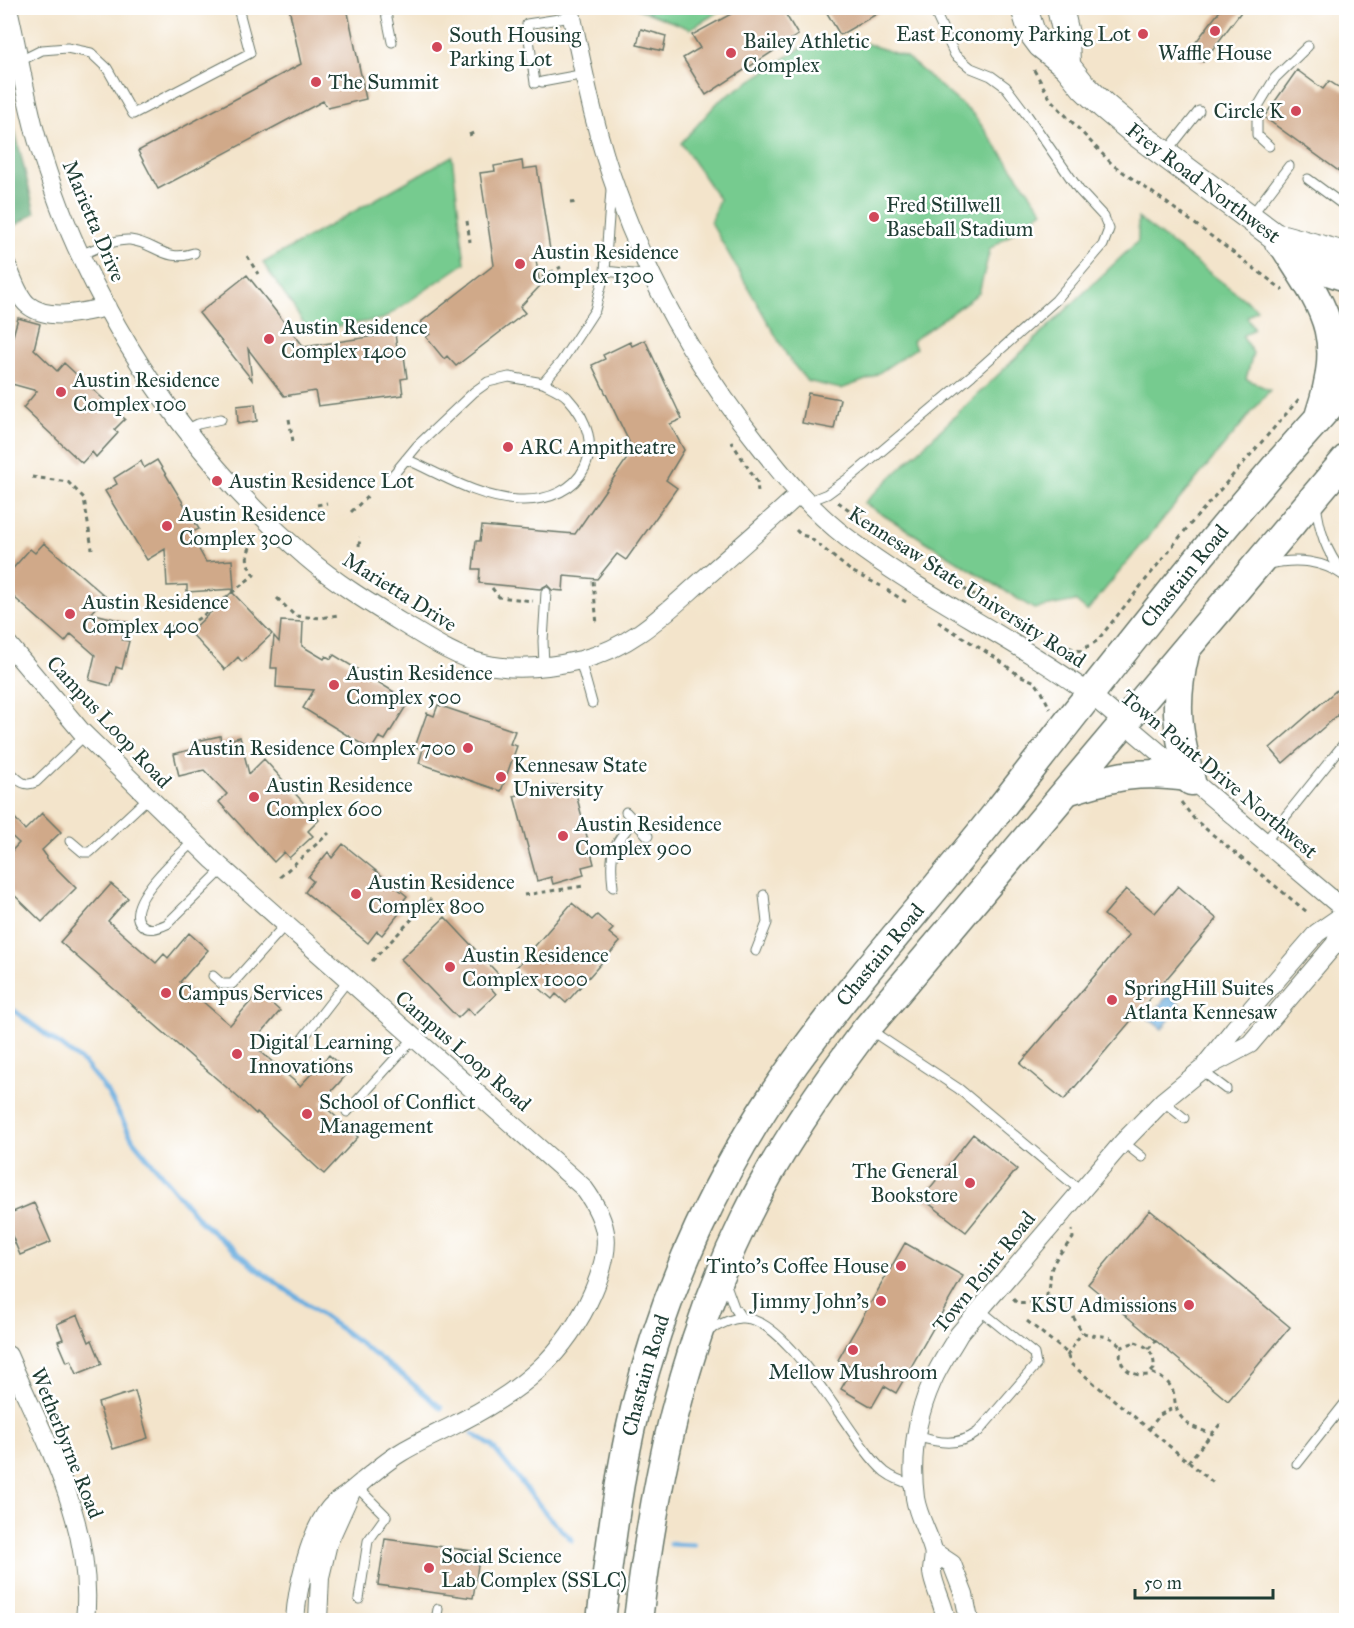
<svg xmlns="http://www.w3.org/2000/svg" width="1354" height="1628" viewBox="0 0 1354 1628" font-family="'IM FELL Great Primer',serif">
  <style>
    .green { fill: #76cb8f; stroke: #4a8462; stroke-width: 1.5 }
    .forest { fill: #60af7a; stroke: #407657; stroke-width: 1.5 }
    .water { fill: #69addf; stroke: #44758a; stroke-width: 1.5 }
    .lines { fill: none; stroke-linecap: round; stroke-linejoin: round }
    .stream { stroke: #69addf; stroke-width: 5 }
    .building { fill: #d0a989 }
    .lane-casing { stroke: #697769; stroke-width: 11 }
    .street-casing { stroke: #697769; stroke-width: 20 }
    .secondary-casing { stroke: #697769; stroke-width: 28 }
    .primary-casing { stroke: #697769; stroke-width: 31 }
    .highway-casing { stroke: #697769; stroke-width: 35 }
    .path { stroke: #697769; stroke-width: 3; stroke-dasharray: 4.5 4.5; stroke-linecap: butt }
    .lane { stroke: #fff; stroke-width: 9 }
    .street { stroke: #fff; stroke-width: 18 }
    .secondary { stroke: #fff; stroke-width: 26 }
    .primary { stroke: #fff; stroke-width: 28 }
    .highway { stroke: #fff; stroke-width: 33 }
    .poi-dot { fill: #d1495b; stroke: #fff; stroke-width: 2 }
    .labels { text-anchor: middle; dominant-baseline: central; stroke-width: 5; stroke-linejoin: round; paint-order: stroke }
    .poi-label { font-size: 21px; fill: #1f3d34; stroke: #fff; text-anchor: start }
    .street-label { font-size: 21px; fill: #1f3d34; stroke: #fff }
  </style>
  <rect width="100%" height="100%" fill="#fff"/>
  <filter id="ink" filterUnits="userSpaceOnUse"><feTurbulence type="fractalNoise" baseFrequency=".0167" numOctaves="2"/><feDisplacementMap in="SourceGraphic" scale="12" xChannelSelector="R" yChannelSelector="G"/><feConvolveMatrix kernelMatrix="1 2 1 2 8 2 1 2 1" color-interpolation-filters="sRGB"/></filter>
  <filter id="wash" filterUnits="userSpaceOnUse"><feTurbulence type="fractalNoise" baseFrequency=".008" numOctaves="4" result="noise"/><feDisplacementMap in="SourceGraphic" scale="24" xChannelSelector="R" yChannelSelector="G"/><feGaussianBlur stdDeviation="1.35" result="paint"/><feColorMatrix in="noise" values="0 0 0 0 0 0 0 0 0 0 0 0 0 0 0 0 0 1.4 0 .05"/><feComposite in="paint" operator="in"/></filter>
  <g filter="url(#wash)">
    <rect width="100%" height="100%" fill="#f3e4cb"/>
    <path class="green" d="M636,8h89l-35,21z
      M865,43l41,14 68,58 69,96 -53,38 -11,44 -67,48 4,7 -45,30 -30,11 -34,-8 -18,-22 -78,-136 8,-24 -38,-56 38,-42 82,-53z
      M452,156l13,107 -82,56 -74,12 -46,-68z
      M1138,218l119,91 -10,8 7,12 -12,7 11,17 -7,26 24,11 -183,221 -12,-10 -41,8 -170,-106 274,-262z"/>
    <path class="forest" d="M8,102l27,111 -25,16 -2,-7z"/>
    <path class="water" d="M1168,995l13,10 -19,24 -13,-10z"/>
    <g class="lines">
      <path class="stream" d="M8,1006l77,58 23,29 25,47 68,82 52,44 84,60 70,53 34,29
        M473,1434l19,12 57,71 23,23
        M670,1544l24,1"/>
    </g>
    <g id="blocks">
      <path class="building" d="M289,8h58l19,91 -38,9 -5,-7 -165,88 -20,-38 163,-87z
        M742,8h40l16,27 -92,60 -23,-37 17,-10 -8,-13z
        M824,8h63l-47,27z
        M1222,8h22l-41,54 -14,-11z
        M641,29l25,7 -3,15 -26,-6z
        M1297,70l26,19 6,-8 18,12v84l-83,-60z
        M522,161l1,8 14,-2 13,83 -15,3 5,33 -20,21 5,6 -69,53 -9,-10 -3,3 -18,-22 4,-3 -9,-12 73,-57 -14,-92 15,-2 -1,-5z
        M247,275l57,72 91,-14 2,16 6,-1 4,30 -6,1 2,16 -85,11 -3,-15 -31,5 -36,-47 4,31 -53,-67z
        M18,318l22,6 -6,25 23,22 7,-8 61,56 -11,11 4,3 -22,24 -4,-5 -10,11 -59,-55 14,-17 -29,-8v-48l5,1z
        M645,340l37,79 -12,5 14,26 -18,30 11,8 -51,72 -9,-6 -20,25 -33,-3 -1,15 -11,-1 -5,-5 -7,4 -61,-6 1,-14h-7l3,-28h4l2,-15 93,8 22,-32 36,-52 -41,-85 13,-6 -2,-4 27,-13 2,4z
        M808,393l32,6 -6,30 -32,-6z
        M255,404l2,17 -19,3 -1,-18z
        M157,460l42,69 -9,4 16,29 26,-2 2,29 -47,3v-7l-20,1 -2,-37 -18,11 -42,-69 12,-7 -3,-6 27,-17 3,7z
        M44,543l61,53 -14,17 36,9 -5,18 7,1 -7,28 -6,-2 -5,19 -22,-6 6,-25 -24,-21 -6,8 -57,-50v-18l22,-25 5,4z
        M232,592l40,42 -30,28 -4,-5 -13,13 -35,-38z
        M281,621l22,1 -1,24 22,13 2,-3 5,3 3,-4 70,43 -3,7 5,1 -21,34 -6,-3 -8,13 -68,-42 11,-18 -38,-3 1,-19h-6l3,-32 5,6z
        M1347,681v26l-64,56 -13,-15z
        M438,705l77,26 -5,13 7,2 -16,45 -82,-28 4,-14 -8,-2 12,-34 7,3z
        M220,736l1,6 19,-5 9,37 15,-15 55,61 -11,11 5,5 -24,22 -5,-6 -10,10 -55,-60 8,-8 -23,-24 -25,6 -5,-22 19,-5 -1,-7z
        M557,785l2,5 15,-4 20,78 -12,3 2,8 -31,9 -2,-7 -14,4 -23,-85z
        M8,810l17,20 17,-17 19,19 -19,18 5,7 -1,1 30,30 -34,34 -34,-33v-34l11,-12 -11,-10z
        M343,844l64,52 -9,11 4,3 -20,25 -5,-4 -9,12 -63,-51 8,-11 -5,-4 20,-25 4,6z
        M111,884l17,14 -20,23 48,42 8,-9 4,4 21,-25 19,17 -28,32 50,43 29,-33 21,19 -28,33 48,42 29,-31 19,18 -27,30 37,34 -34,37 -67,-62 -1,2 -15,-14 -181,-158z
        M1178,886l39,33 -153,181 -44,-36 109,-129 -25,-20 22,-26 29,24z
        M572,903l20,17 5,-5 16,14 -4,4 11,9 -54,61 -10,-9 -4,5 -36,-31z
        M445,917l56,60 -11,10 6,7 -22,21 -6,-7 -10,10 -57,-59z
        M973,1134l44,35 -51,63 -44,-34z
        M34,1203l17,39 -31,13 -12,-29v-12z
        M1150,1210l140,117 -62,74 -140,-117z
        M905,1243l58,33 -67,117 -12,-7 -12,21 -31,-18 12,-21 -15,-8z
        M78,1315l11,27 3,-2 10,24 -25,10 -6,-14 -4,2 -9,-21 5,-2 -6,-15z
        M135,1391l13,47 -35,11 -15,-46z
        M385,1539l95,13 -7,46 -95,-13z"/>
    </g>
  </g>
  <g filter="url(#ink)">
    <use href="#blocks" fill-opacity="0" stroke="#697769" stroke-width="1.5"/>
    <g class="lines">
      <defs>
        <path id="lane" d="M385,8l7,34
          M20,61l22,-11 25,-2 24,5 16,15 26,46 117,-61 -12,-45
          M542,82l43,-8
          M535,83l-8,-59 45,-7
          M1269,146l-12,-11v-27l18,-30 33,-32
          M1165,154l34,-43
          M1308,179l38,28
          M1251,216l38,-50
          M80,255c16,-6 33,-16 50,-15 26,3 35,23 64,13
          M605,271l47,5
          M186,430l12,-6 23,-5
          M406,459c36,16 73,39 112,41 66,3 95,-54 49,-103 -6,-6 -16,-10 -24,-14
          M388,481l29,-35 57,-54 14,-10 21,-5 34,6 18,-21 34,-52 10,-39 6,-81
          M807,502l20,-8 26,-19 119,-100 84,-75 47,-55 6,-16 -5,-12 -25,-27 -52,-75 -21,-28 -15,-11 -20,-8 -16,-13 -22,-47
          M1316,503c3,27 10,49 27,70
          M1268,564c29,-6 54,-4 78,13
          M580,660l12,43
          M544,666l-1,-25 3,-49
          M8,770c10,9 15,18 28,12l49,-47
          M626,812l22,24
          M70,841l13,11h7l59,-55
          M194,841c-14,13 -71,63 -53,83 7,8 17,4 26,0l56,-55
          M1265,842l81,-101
          M613,887c-4,-33 -1,-42 21,-66
          M756,951l11,-28 -3,-28
          M213,976l9,8h10l54,-60
          M870,1030l89,59 121,101
          M300,1042l48,-62
          M1201,1070l25,19
          M1163,1101l21,17
          M347,1112l67,-74
          M1123,1142l19,15
          M725,1282l9,25 7,10
          M706,1332c9,-5 22,-13 34,-14 50,-4 109,124 145,154 9,7 18,10 29,13
          M915,1436c24,7 43,11 63,-4l58,-67 -2,-11 -54,-44
          M1297,1464l49,-62
          M356,1486l30,30 -18,25 -9,58
          M436,1620l2,-11"/>
        <path id="street" d="M8,8c10,43 17,88 29,131 13,43 28,86 48,126 53,111 128,212 221,292 29,25 63,46 96,66 25,15 53,34 82,41 31,7 67,3 97,-4 54,-14 86,-49 126,-84 31,-27 62,-54 92,-82
          M570,8c13,61 25,125 47,184 32,90 80,175 139,249 27,35 55,69 90,96 77,59 166,100 244,157l256,217
          M8,268c5,11 10,29 20,37 21,17 55,7 79,2
          M8,644l73,87 132,129 370,327c28,38 29,61 10,105 -28,64 -72,99 -133,130 -20,11 -41,19 -60,31 -18,11 -34,26 -50,39 -7,6 -16,10 -21,17 -20,25 -32,80 -34,111
          M1206,1064l28,-35 83,-96 29,-20
          M8,1355c36,84 87,171 77,265
          M934,1552l18,12 12,31 5,25
          M318,1620l2,-43 8,-34 23,-51
          M946,1620c-2,-16 -13,-34 -14,-48 0,-7 3,-15 1,-22 -5,-18 -15,-33 -18,-52 -5,-39 1,-80 17,-116 7,-17 18,-32 27,-48l164,-192 40,-41 38,-31 49,-26 85,-100 11,-28"/>
        <g id="secondary">
          <path id="s1" d="M1024,8l8,25 9,12 26,21 17,21 20,19 31,26 161,120"/>
          <path d="M1060,8l6,26 1,32"/>
        </g>
        <g id="primary">
          <path d="M1281,241c42,67 66,90 39,172"/>
          <path d="M1316,267l30,10"/>
          <path d="M1185,653c-12,50 -8,79 6,128"/>
          <path d="M1070,790c45,-14 69,-20 117,-13"/>
          <path id="s2" d="M601,1620c9,-70 17,-141 34,-211 30,-123 86,-244 160,-346 64,-88 137,-168 204,-253 112,-143 224,-289 347,-422"/>
          <path d="M638,1620c17,-140 44,-273 107,-401 33,-68 76,-130 122,-191l479,-569"/>
        </g>
        <path id="highway" d="M1281,241l65,18"/>
      </defs>
      <use href="#lane" class="lane-casing"/>
      <use href="#street" class="street-casing"/>
      <use href="#secondary" class="secondary-casing"/>
      <use href="#primary" class="primary-casing"/>
      <use href="#highway" class="highway-casing"/>
      <path class="path" d="M1034,70l17,30 62,65 50,35 120,90
        M469,135l7,-3
        M570,203l8,-1
        M467,221l3,21
        M247,256l11,18
        M542,277l19,-10
        M289,419l4,22
        M731,441l26,41 1,10 3,3
        M32,477l36,5 16,16 8,51
        M838,502l92,65 97,62
        M317,505l10,-2
        M351,512l19,-18
        M796,530l5,5 8,2 42,34 30,15
        M359,546l1,-9
        M593,581l4,44
        M492,588l7,9 34,4
        M887,590l22,14
        M277,598l18,18 26,2 17,-3
        M938,622l58,36 21,16 18,8 7,10 8,17
        M170,627l23,-5 8,-5 53,-42c-8,-11 -9,-20 -2,-31
        M1043,639l37,12 17,-10 90,-113 112,-129
        M1181,802l14,18 112,92
        M280,877l49,-44
        M524,895l60,-9
        M372,961l59,-62
        M1046,1295l22,13 14,24c16,8 22,-3 40,15
        M1013,1299l4,4c11,2 29,-2 32,-14 2,-8 0,-16 4,-24 4,-10 13,-18 20,-27l-1,-8
        M1027,1321l39,31 5,12 145,121
        M1135,1342c14,4 20,13 19,27l-6,6c-18,2 -33,-10 -26,-28z
        M1148,1349l8,-8
        M1067,1356l15,-24
        M1152,1373c36,16 12,30 34,49 7,7 17,8 27,12
        M1149,1429l11,-14 14,-8
        M1188,1462l34,-40"/>
      <use href="#lane" class="lane"/>
      <use href="#street" class="street"/>
      <use href="#secondary" class="secondary"/>
      <use href="#primary" class="primary"/>
      <use href="#highway" class="highway"/>
    </g>
  </g>
  <g class="poi-dot">
    <circle cx="1215" cy="31" r="6"/>
    <circle cx="1143" cy="34" r="6"/>
    <circle cx="437" cy="47" r="6"/>
    <circle cx="731" cy="53" r="6"/>
    <circle cx="316" cy="82" r="6"/>
    <circle cx="1296" cy="111" r="6"/>
    <circle cx="874" cy="217" r="6"/>
    <circle cx="520" cy="264" r="6"/>
    <circle cx="269" cy="339" r="6"/>
    <circle cx="61" cy="392" r="6"/>
    <circle cx="508" cy="447" r="6"/>
    <circle cx="217" cy="481" r="6"/>
    <circle cx="167" cy="526" r="6"/>
    <circle cx="70" cy="614" r="6"/>
    <circle cx="334" cy="685" r="6"/>
    <circle cx="468" cy="748" r="6"/>
    <circle cx="501" cy="777" r="6"/>
    <circle cx="254" cy="797" r="6"/>
    <circle cx="563" cy="836" r="6"/>
    <circle cx="356" cy="894" r="6"/>
    <circle cx="450" cy="967" r="6"/>
    <circle cx="166" cy="993" r="6"/>
    <circle cx="1112" cy="1000" r="6"/>
    <circle cx="237" cy="1054" r="6"/>
    <circle cx="307" cy="1114" r="6"/>
    <circle cx="970" cy="1183" r="6"/>
    <circle cx="901" cy="1266" r="6"/>
    <circle cx="881" cy="1301" r="6"/>
    <circle cx="1189" cy="1305" r="6"/>
    <circle cx="853" cy="1350" r="6"/>
    <circle cx="429" cy="1568" r="6"/>
  </g>
  <g class="labels">
    <g class="poi-label">
      <text x="1131" y="34" text-anchor="end">East Economy Parking Lot</text>
      <text x="449" y="35">South Housing<tspan x="449" dy="24">Parking Lot</tspan></text>
      <text x="743" y="41">Bailey Athletic<tspan x="743" dy="24">Complex</tspan></text>
      <text x="1215" y="53" text-anchor="middle">Waffle House</text>
      <text x="328" y="82">The Summit</text>
      <text x="1284" y="111" text-anchor="end">Circle K</text>
      <text x="886" y="205">Fred Stillwell<tspan x="886" dy="24">Baseball Stadium</tspan></text>
      <text x="532" y="252">Austin Residence<tspan x="532" dy="24">Complex 1300</tspan></text>
      <text x="281" y="327">Austin Residence<tspan x="281" dy="24">Complex 1400</tspan></text>
      <text x="73" y="380">Austin Residence<tspan x="73" dy="24">Complex 100</tspan></text>
      <text x="520" y="447">ARC Ampitheatre</text>
      <text x="229" y="481">Austin Residence Lot</text>
      <text x="179" y="514">Austin Residence<tspan x="179" dy="24">Complex 300</tspan></text>
      <text x="82" y="602">Austin Residence<tspan x="82" dy="24">Complex 400</tspan></text>
      <text x="346" y="673">Austin Residence<tspan x="346" dy="24">Complex 500</tspan></text>
      <text x="456" y="748" text-anchor="end">Austin Residence Complex 700</text>
      <text x="513" y="765">Kennesaw State<tspan x="513" dy="24">University</tspan></text>
      <text x="266" y="785">Austin Residence<tspan x="266" dy="24">Complex 600</tspan></text>
      <text x="575" y="824">Austin Residence<tspan x="575" dy="24">Complex 900</tspan></text>
      <text x="368" y="882">Austin Residence<tspan x="368" dy="24">Complex 800</tspan></text>
      <text x="462" y="955">Austin Residence<tspan x="462" dy="24">Complex 1000</tspan></text>
      <text x="1124" y="988">SpringHill Suites<tspan x="1124" dy="24">Atlanta Kennesaw</tspan></text>
      <text x="178" y="993">Campus Services</text>
      <text x="249" y="1042">Digital Learning<tspan x="249" dy="24">Innovations</tspan></text>
      <text x="319" y="1102">School of Conflict<tspan x="319" dy="24">Management</tspan></text>
      <text x="958" y="1171" text-anchor="end">The General<tspan x="958" dy="24">Bookstore</tspan></text>
      <text x="889" y="1266" text-anchor="end">Tinto's Coffee House</text>
      <text x="869" y="1301" text-anchor="end">Jimmy John's</text>
      <text x="1177" y="1305" text-anchor="end">KSU Admissions</text>
      <text x="853" y="1372" text-anchor="middle">Mellow Mushroom</text>
      <text x="441" y="1556">Social Science<tspan x="441" dy="24">Lab Complex (SSLC)</tspan></text>
    </g>
    <g class="street-label">
      <text stroke="none"><textPath href="#s1" startOffset="255">Frey Road Northwest</textPath></text>
      <text transform="translate(94 221) rotate(67)">Marietta Drive</text>
      <text stroke="none"><textPath href="#s2" startOffset="1221">Chastain Road</textPath></text>
      <text transform="translate(967 587) rotate(33)">Kennesaw State University Road</text>
      <text transform="translate(400 592) rotate(32)">Marietta Drive</text>
      <text transform="translate(109 722) rotate(47)">Campus Loop Road</text>
      <text transform="translate(1219 774) rotate(40)">Town Point Drive Northwest</text>
      <text stroke="none"><textPath href="#s2" startOffset="735">Chastain Road</textPath></text>
      <text transform="translate(463 1051) rotate(41)">Campus Loop Road</text>
      <text transform="translate(984 1272) rotate(-51)">Town Point Road</text>
      <text stroke="none"><textPath href="#s2" startOffset="249">Chastain Road</textPath></text>
      <text transform="translate(67 1443) rotate(68)">Wetherbyrne Road</text>
    </g>
  </g>
  <rect width="1354" height="1628" fill="none" stroke="#fff" stroke-width="30"/>
  <path d="M1135 1589v9h138v-9" fill="none" stroke="#1f3d34" stroke-width="3"/>
  <text x="1144" y="1589" font-size="18" fill="#1f3d34" stroke="#ffffff" stroke-width="4.5" paint-order="stroke">50 m</text>
</svg>
